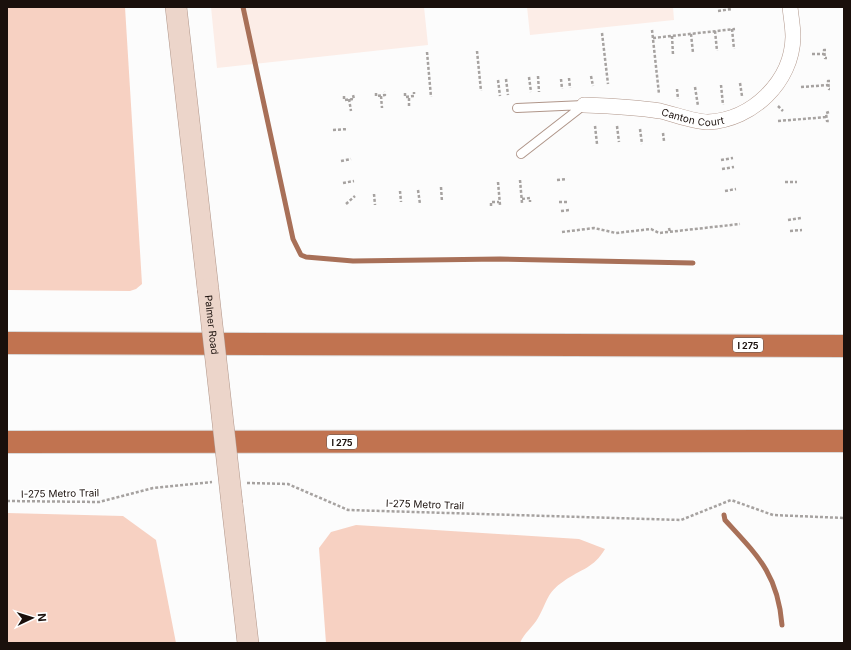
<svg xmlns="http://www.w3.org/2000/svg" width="851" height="650" viewBox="0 0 851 650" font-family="Inter,sans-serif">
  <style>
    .built { fill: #fcede7 }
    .green { fill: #f7d1c2 }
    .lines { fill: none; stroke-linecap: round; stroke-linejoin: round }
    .stream { stroke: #a87058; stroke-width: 5 }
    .lane-casing { stroke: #b0968a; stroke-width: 10 }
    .street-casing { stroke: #b0968a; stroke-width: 16 }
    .secondary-casing { stroke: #b0968a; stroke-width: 22 }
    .highway-casing { stroke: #dad9d8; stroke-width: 24 }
    .path { stroke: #a6a2a0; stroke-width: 2.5; stroke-dasharray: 3 2; stroke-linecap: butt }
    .lane { stroke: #fff; stroke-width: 8 }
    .street { stroke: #fff; stroke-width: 15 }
    .secondary { stroke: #ecd5ca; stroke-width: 21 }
    .highway { stroke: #c17350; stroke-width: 22 }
    .secondary-bridge-casing { stroke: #b0968a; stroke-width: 22; stroke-linecap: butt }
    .secondary-bridge { stroke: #ecd5ca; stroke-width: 21 }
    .labels { text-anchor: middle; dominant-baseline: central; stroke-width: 3; stroke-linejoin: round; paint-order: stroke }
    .shield { fill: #fff; stroke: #5f5855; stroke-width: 1 }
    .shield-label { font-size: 9px; font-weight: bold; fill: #1a100c }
    .street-label { font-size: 10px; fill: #1a100c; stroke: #fff }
  </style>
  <rect width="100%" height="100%" fill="#fcfcfc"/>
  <path class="built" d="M211,7h213l4,38 -211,23z
    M527,7h146l1,13 -144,15z"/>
  <path class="green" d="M7,7h118l17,277 -6,5 -6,2 -123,-1z
    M7,513l116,3 33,24 20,103h-169z
    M356,525l223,14 26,10c-11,19 -24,20 -41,32 -18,12 -16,20 -26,37 -5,9 -14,15 -18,25h-194l-7,-95 12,-16z"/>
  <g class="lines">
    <path class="stream" d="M243,7l50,232 8,16 5,2 47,4 147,-2 193,4
      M724,515l1,5c32,35 53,54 57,105"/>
    <defs>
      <path id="lane" d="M517,108l67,-3
        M521,154l63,-49"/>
      <g id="street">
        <path id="s1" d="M584,105c26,1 51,2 76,6 14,3 34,11 48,11 44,-2 84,-40 85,-85 0,-10 -2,-20 -3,-30"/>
      </g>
      <path id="secondary" d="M176,7l32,282
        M232,504l16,139"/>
      <path id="highway" d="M7,343l837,3
        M7,442l837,-1"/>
    </defs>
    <use href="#lane" class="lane-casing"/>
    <use href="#street" class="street-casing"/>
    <use href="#secondary" class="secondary-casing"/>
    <use href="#highway" class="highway-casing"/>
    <path class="path" d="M718,11l14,-2
      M732,29l2,20
      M652,30l7,64
      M715,31l2,20
      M602,33l6,51
      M691,34l2,19
      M672,36l1,19
      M653,38l82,-9
      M826,50h-2l1,8h2
      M477,51l4,40
      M427,52l4,45
      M812,54h12
      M538,76l1,16
      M591,76l2,10
      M529,77l2,15
      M569,78l1,10
      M506,79l2,16
      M561,79l1,10
      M498,80l2,16
      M830,81h-2l1,8h1
      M740,83l2,13
      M721,85l2,20
      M695,87l3,19
      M801,87l27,-2
      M677,89l1,10
      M376,93v3l9,-1 -1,-3
      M405,93v4l9,-1v-4
      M344,96v4l10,-1 -1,-4
      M381,96l1,12
      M349,99l2,12
      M409,106v-10
      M778,106l5,5
      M829,112l-3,1 1,8h3
      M778,121l49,-4
      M595,126l2,18
      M617,126l2,16
      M640,129l2,15
      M333,130l15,-1
      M663,133l1,8
      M721,160l12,-2
      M341,161l10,-2
      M722,169l12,-2
      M520,180l2,23
      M557,180l10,-1
      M498,182l2,23
      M785,182h12
      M343,183l11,-2
      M441,187l1,15
      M418,190l2,14
      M400,191l1,11
      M725,191l11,-2
      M374,194l1,11
      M522,199l8,-1v4
      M559,202h10
      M346,204l9,-8
      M491,206v-4h8
      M561,211l9,-1
      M788,220l13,-2
      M669,228l1,4
      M790,231l12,-1
      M562,232l32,-4 22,5 35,-4 8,4 81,-9
      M247,483l41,1 60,26 333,10 50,-20 42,15 71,3
      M7,501l92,1 54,-14 59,-6"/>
    <use href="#lane" class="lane"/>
    <use href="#street" class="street"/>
    <use href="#secondary" class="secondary"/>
    <use href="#highway" class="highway"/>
    <defs>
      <g id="secondary-bridge">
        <path id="s2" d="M208,289l24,215"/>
      </g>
    </defs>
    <use href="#secondary-bridge" class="secondary-bridge-casing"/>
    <use href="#secondary-bridge" class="secondary-bridge"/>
  </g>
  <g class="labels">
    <g class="shield">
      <rect x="733" y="338" width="30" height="14" rx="3"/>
      <rect x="327" y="435" width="30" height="14" rx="3"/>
    </g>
    <g class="shield-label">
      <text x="748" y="345">I 275</text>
      <text x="342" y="442">I 275</text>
    </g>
    <g class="street-label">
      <text stroke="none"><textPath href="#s1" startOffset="110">Canton Court</textPath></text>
      <text stroke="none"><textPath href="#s2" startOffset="36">Palmer Road</textPath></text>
      <text transform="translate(60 493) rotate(-1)">I-275 Metro Trail</text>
      <text transform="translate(425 504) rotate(2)">I-275 Metro Trail</text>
    </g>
  </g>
  <rect width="851" height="650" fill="none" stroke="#1a100c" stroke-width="16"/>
  <g transform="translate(32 618) rotate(86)" stroke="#ffffff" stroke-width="3" paint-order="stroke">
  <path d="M0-3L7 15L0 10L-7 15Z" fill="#1a100c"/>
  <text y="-6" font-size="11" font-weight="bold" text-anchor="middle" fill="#1a100c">N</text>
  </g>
</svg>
